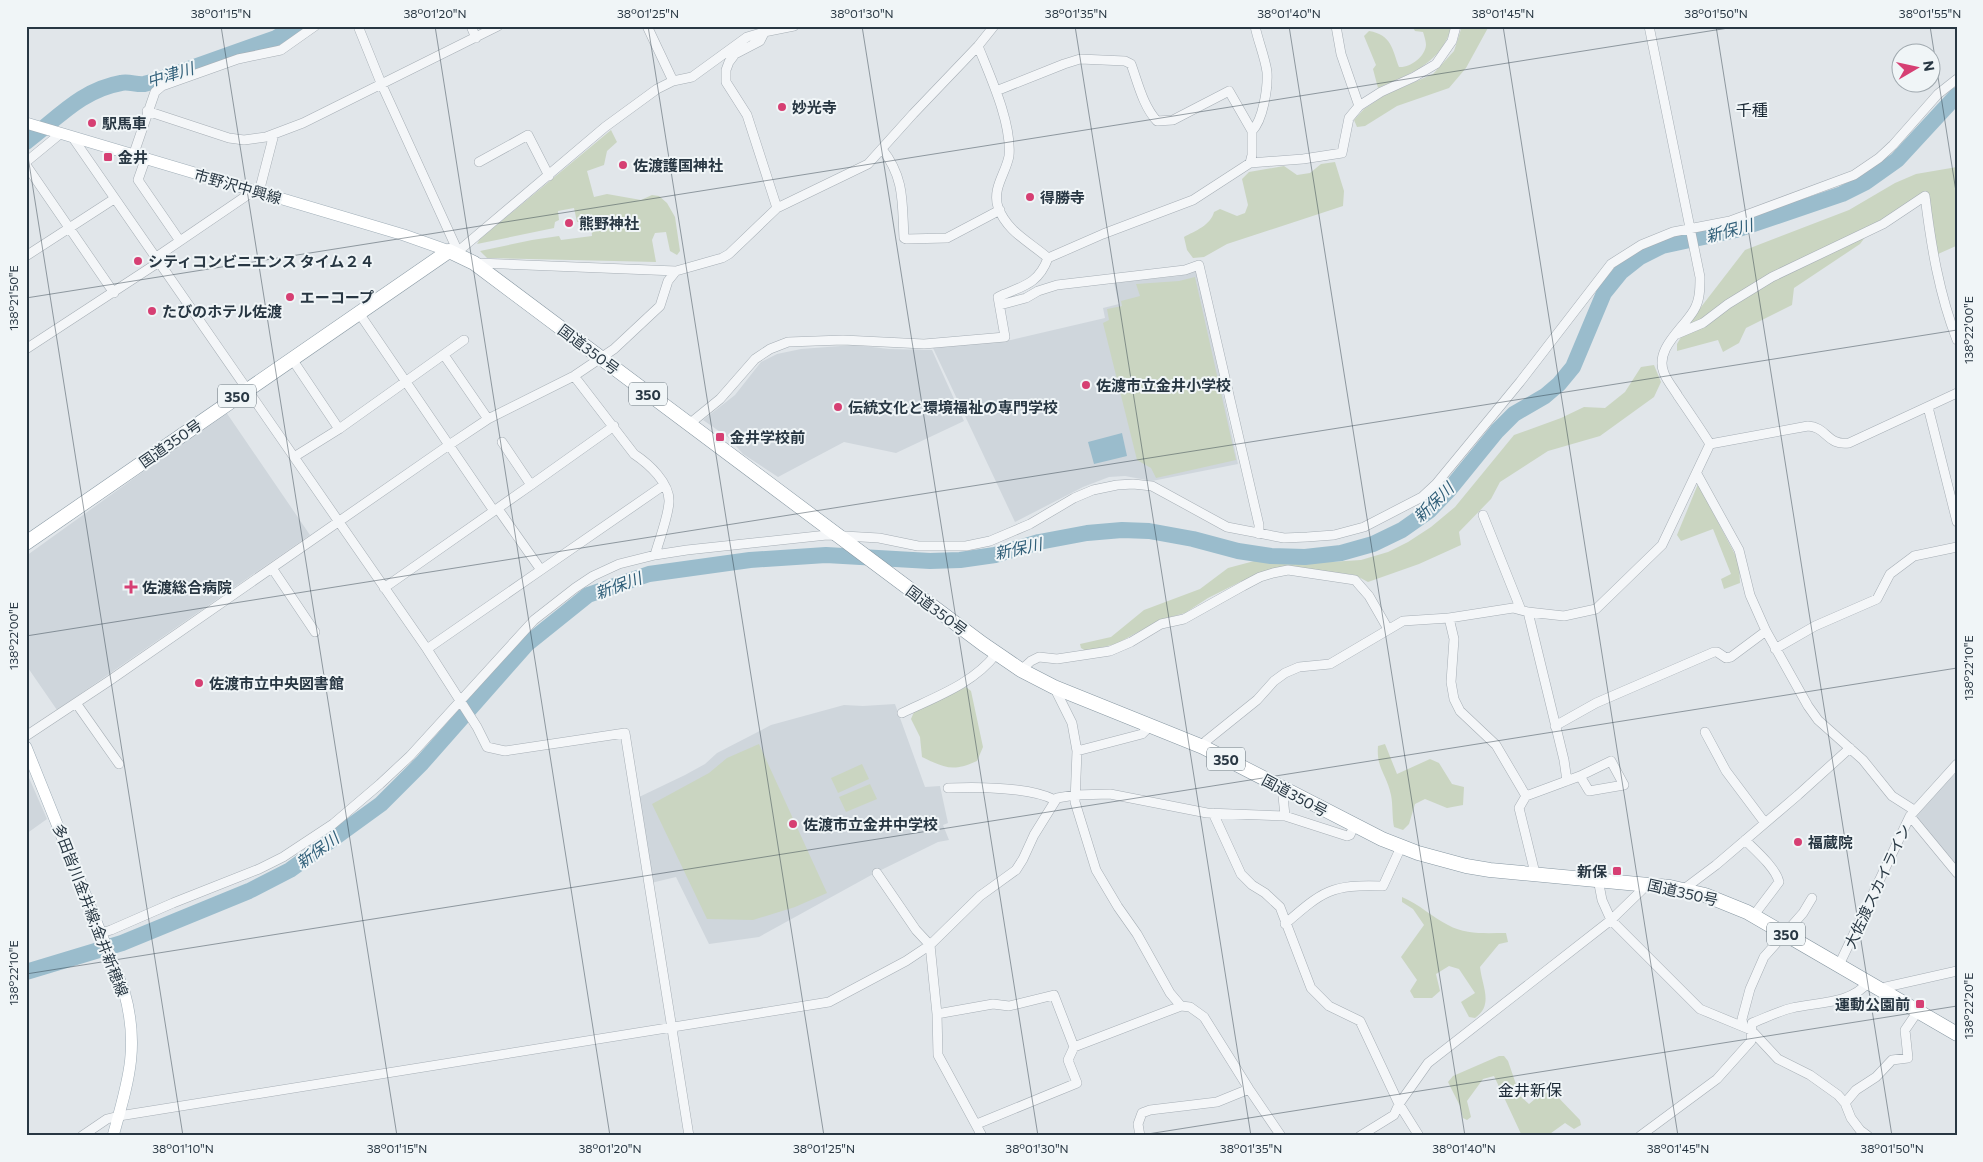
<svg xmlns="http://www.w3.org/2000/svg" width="1983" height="1162" viewBox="0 0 1983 1162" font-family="Commissioner,'Noto Sans JP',sans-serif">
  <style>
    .built { fill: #cfd6dc }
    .green { fill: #cad5c1 }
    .water { fill: #9abccc }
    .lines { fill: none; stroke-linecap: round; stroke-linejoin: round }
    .river { stroke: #9abccc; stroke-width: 16 }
    .minor-casing { stroke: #a6aeb5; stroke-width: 10 }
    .major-casing { stroke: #9fadb7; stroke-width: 12 }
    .highway-casing { stroke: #8797a2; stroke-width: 15 }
    .minor { stroke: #f4f6f8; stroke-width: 9 }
    .major { stroke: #fff; stroke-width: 11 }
    .highway { stroke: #fff; stroke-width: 14 }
    .ticks { fill: none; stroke: #283743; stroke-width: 1; stroke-opacity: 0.45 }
    .poi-dot { fill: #d63f73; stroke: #f0f5f7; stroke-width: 2 }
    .labels { text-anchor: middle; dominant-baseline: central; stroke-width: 4; stroke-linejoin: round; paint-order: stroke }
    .shield { fill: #f0f5f7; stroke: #647079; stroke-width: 1 }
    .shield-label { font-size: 14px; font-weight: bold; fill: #283743 }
    .poi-label { font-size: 15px; font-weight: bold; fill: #283743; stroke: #f0f5f7; text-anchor: start }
    .street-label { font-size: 15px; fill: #283743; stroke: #f0f5f7 }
    .water-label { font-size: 16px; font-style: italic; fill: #305f79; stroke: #f0f5f7 }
    .neighbourhood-label { font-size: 16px; fill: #1a2834; stroke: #f0f5f7 }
    .neatline { fill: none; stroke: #283743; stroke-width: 2 }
    .ticks-label { font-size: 12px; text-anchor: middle; fill: #283743 }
  </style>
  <rect width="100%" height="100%" fill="#e1e6ea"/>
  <path class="built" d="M1197,271l41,193 -86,17 -27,-5 -16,1 -26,10 -68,35 -82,-174 78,-8 94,-22 -2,-10 16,-4 -5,-21 65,-7z
    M854,345l35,4 43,1 32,71 -68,32 -52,-11 -66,35 -35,-23 -14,-16 -26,-18 32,-25 26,-33 16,-8 24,-5z
    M226,412l84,123 -253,175 -31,-45v-109z
    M895,704l30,83 15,-1 8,37 -5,2 6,15 -11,2 -63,31 -116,64 -50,7 -33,-67 -25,6 -14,-85 48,-23 20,-11 12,-11 54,-28 73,-20 19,1z
    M26,771l21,48 -21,15z
    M1957,772v95l-42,-49 9,-13z"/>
  <path class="green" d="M1412,26h40c-12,39 -41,47 -74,62l-5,-19 3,-4 -12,-29 5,-5c23,4 23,18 30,36 11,1 26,-10 27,-22 0,-4 -2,-10 -3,-13l-8,-1z
    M1462,26h27l-23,42 -17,20 -52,18 -32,20 -8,1 -3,-7 10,-11 21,-14 48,-21 21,-23z
    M611,130l6,12 -10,9 -3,14 -17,6 7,26 13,-3 34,6 11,-5 7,1 8,7 8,14 5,34 -3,4 -7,-4 -4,-19 -11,1 -3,7 4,22 -169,-4 -7,-7 52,-11 27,-4 2,4 31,-4 -1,-15 -14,1 -3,-14 -16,3 1,9 -4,2 -1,6 -77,16 3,-5z
    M1335,162l9,29 -1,15 -116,38 -23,13 -11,1 -6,-8 -3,-13c11,-6 27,-12 30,-25l6,-3 17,7 8,-3 3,-8 -6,-26 7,-7 35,-6 13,9 13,-2 11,-9z
    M1957,167l-1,79 -18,8 -11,-62 -55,36 -12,16 -66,44 -2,17 -46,23 -7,15 -16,9 -5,-12 -41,11v-7l14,-24 54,-70 104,-40 46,-27 21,-9z
    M1195,277l41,183 -80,18 -5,-10 -14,-8 -34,-137 6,-3 -2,-11 15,-3 -1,-5 19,-5 -4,-12 43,-3z
    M1654,365l7,17 -7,15 -54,39 -52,15 -48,31 -9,17 -32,33 2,13 -42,19 -51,18 -13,-7 -65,-8 -17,2 -31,12 -34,17 -23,15 -25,7 -44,24 -30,7 -5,-3 -1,-4 31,-7 33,-27 56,-21 28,-21 30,-8 72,2 31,-2 27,-8 20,-10 23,-15 24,-20 59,-72 47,-17 23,-11 21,1 20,-16 16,-25z
    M1698,484l41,78 1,21 -16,6 -3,-10 10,-5 -18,-45 -32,12 -4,-6z
    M966,687l5,4 12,56 -6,14c-24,11 -32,7 -55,-4l-2,-20 -9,-18 3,-7z
    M759,744l68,149 -32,14 -42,13 -46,-1 -55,-115 57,-31 18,-15z
    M1385,744l12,30 33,-15 9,4 13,21 12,3 -1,18 -16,3 -22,-9 -10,5 -6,20 -6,6 -9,-3c-2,-10 -1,-22 -3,-32 -4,-20 -15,-27 -13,-49z
    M862,764l7,15 -31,14 -7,-15z
    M870,784l7,15 -31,13 -7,-15z
    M1402,897c17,7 30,20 46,28 18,10 38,8 58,8l2,9 -9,2 -19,23c2,19 14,38 -5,51l-6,-1 -8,-15 14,-9 -16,-24 -10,-3 -13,8 4,17 -8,7h-18l-4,-7 7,-11 -16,-23 23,-32 -11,-16 -11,-7z
    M1499,1056h5l4,5 12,35 9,8 12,-10 12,-2 27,28 1,5 -7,4 -9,-6 -18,13h-25l-28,-60 -11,3 -16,22 4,16 -4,3 -4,-2 -3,-12 -12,-24 5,-6z"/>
  <path class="water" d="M1122,433l5,23 -33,8 -6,-22z"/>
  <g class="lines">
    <path class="river" d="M26,142c31,-23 55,-52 95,-59 7,-2 16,2 23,1 6,-1 13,-4 19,-6l113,-40 19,-12
      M26,972l96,-29 127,-52 41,-21 91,-66 41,-41 105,-119 61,-49 61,-21 101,-14 76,-5 104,6 30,-1 35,-5 44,-13 48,-9 35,-3 27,1 44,8 45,12 33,5 34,1 36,-4 32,-9 29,-14 27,-19 20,-21 48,-59 17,-17 31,-18 14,-12 14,-17 31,-74 17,-21 19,-15 22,-11 74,-16 106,-36 24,-12 31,-22 60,-65"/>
    <defs>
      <path id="minor" d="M358,26l23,57 74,162 -5,6
        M471,26l5,12
        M647,26l26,55
        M1649,26l51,251c0,11 0,23 -6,33 -11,19 -40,39 -30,63 3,8 10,16 14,23 11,16 22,32 32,48
        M765,31l-5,10 -25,13 -6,8 -3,8v12l21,33 30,93
        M978,46c12,30 34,77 31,110 -3,17 -17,32 -11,51 9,25 32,35 50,51
        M996,91l68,-27 16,-5 45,2 6,3c7,19 12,42 26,57l16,-1 56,-29 23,40
        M1359,106l22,-14 33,-15 22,-13 16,-23 4,-15
        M147,111l82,27 15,2 22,-3 37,-14 195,-97
        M73,138l354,511 50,78 10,20 18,4 120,-18 64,403
        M882,149c23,29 20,54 22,89l2,1 41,-1 53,-28
        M133,156l22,-64 7,-6 76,-27 43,-9 34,-24
        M145,160l-7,20 42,61
        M26,162l34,-28
        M479,162l49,-27 21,41
        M1250,163l53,-4 39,-6 7,-35 10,-12 -18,-52 -5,-28
        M26,165l88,128
        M259,192l15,-58
        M450,251l12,-3 143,-121 52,-38 16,-8 19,-4 55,-40 17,-5 30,-6
        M26,256l88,-57
        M155,258l100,-68
        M477,263l199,8 46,-13 7,-4 48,-46 91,-44 45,-50 65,-68 16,-20
        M1000,305l26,-7 12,-7 19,-6 128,-15 14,-5 60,260v9
        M359,313l135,198
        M1677,334l26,-11 25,-19 44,-27 111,-53 42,-28c6,49 14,98 32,144
        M26,349l133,-87
        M444,355l44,64
        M292,359l47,70
        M574,376l60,78c15,10 36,29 35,48 -1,16 -10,38 -14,53
        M1928,407l29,115
        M688,425l32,-26 35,-40 15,-10 18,-7 55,-2 81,4 81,-7 -7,-40c24,-11 40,-12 50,-39l55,-24 90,-34 57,-37 2,-8v-24c11,-11 16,-43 15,-59 -2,-15 -9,-31 -12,-46
        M1710,444l98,-18c19,1 19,20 41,17l108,-50
        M294,457l45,-28 125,-89
        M1697,474l42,76 11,45 16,36 42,75 10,14 45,40 29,36 22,14
        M531,485l83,-59
        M1483,515l38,95
        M272,568l43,64
        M541,570l123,-85
        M384,588l147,-103 -29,-43
        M1528,612l36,148 3,21
        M1449,618l5,21 -3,43 3,17 6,12 36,34 30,51 -7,12 16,65
        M427,649l114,-79 -43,-61
        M1775,649l40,-23 62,-27 13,-25 24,-18 43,-9
        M1021,670l10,-9 8,-4 18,2 53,-8 21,-9 30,-18 23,-5 59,-33 17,-9 13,-4 15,-3 67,10 14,16 19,33
        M1054,687l18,36 5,28 -2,51 21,68 22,37 19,27 33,59 11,13 9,1 14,10 45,72 32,47
        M76,703l43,61
        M902,713c33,-16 71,-29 94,-59
        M1555,726l41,-23 118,-51h3l9,6 5,-1 35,-26
        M1705,732l21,39 39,52
        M26,736l83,-55 340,-236 39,-26 86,-43 40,-27 46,-43 8,-25 8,-10
        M1203,747l3,-6 51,-41 17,-19 11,-8 14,-6 31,-3 73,-43 46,-3 64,-10 15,4 36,4 32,-7 66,-64 48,-101
        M1077,751l65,-17 8,-8
        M948,788c28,-1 82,-1 107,12
        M1283,796l2,20
        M1526,796l54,-20 31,-15 13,24 -35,6 -9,-15
        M1213,813l28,61 11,11 13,8 15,14 31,81 18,18 31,15 39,83 20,32
        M1910,816l47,57
        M1745,840c10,10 31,28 34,42l-25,33
        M877,873l39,57 14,15 7,69 1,41 44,81
        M1598,879l4,21 9,20 89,89 51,21 27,29 32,16 28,20 7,8 6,15 9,12 8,6
        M1684,889l32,-24 82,-70 52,-47
        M1285,924c38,-33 46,-40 98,-38l18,-39
        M101,933l10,-3 62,-27 86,-34 24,-12 50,-33 47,-40 30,-28 124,-136 41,-32 18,-12 26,-12 36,-9 32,-5 140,-15 52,3 39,8h48l24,-5 40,-17 44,-26 19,-8 24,-5 16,-1 19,2 75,41 57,11 23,-1 27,-2 30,-8 58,-30 14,-13 84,-102 91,-118 30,-19 32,-13 57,-11 124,-46 25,-17 14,-13 45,-51 19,-15
        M1839,965l71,-149 47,-52
        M1882,990l4,-3 71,-16
        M937,1014l56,-10 16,2 45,-11 20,52 -6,13 9,23 -100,41
        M1743,1026l-1,-7 8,-30 14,-32 39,-44 9,-15
        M1074,1047l107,-41
        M1845,1103l11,-13 20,-13 16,-17 16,-2 -3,-28 13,-19
        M82,1136l25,-17 12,-3 710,-114 77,-41 24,-16 50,-49 36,-26 7,-11 11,-24 23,-37 18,-3 35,-1 97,19 78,3 62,20 3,-1 4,-9
        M1140,1136l-2,-12 4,-11 8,-3 67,-8 32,-13
        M1360,1136l34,-21 5,-11 29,-41 183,-143 37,-36
        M1640,1136l77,-57 34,-38 1,-18c13,-5 27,-12 40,-15 25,-6 60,-4 76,-26"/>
      <path id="major" d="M26,123l378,112 45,16
        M26,747l98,244c16,56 4,91 -11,145"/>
      <path id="highway" d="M26,543l423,-292 25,12 509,381 38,26 33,17 149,60 179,92 36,14 48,13 24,4 180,17 35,8 42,17 210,122"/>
    </defs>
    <use href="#minor" class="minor-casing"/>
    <use href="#major" class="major-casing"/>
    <use href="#highway" class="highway-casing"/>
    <use href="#minor" class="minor"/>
    <use href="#major" class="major"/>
    <use href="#highway" class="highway"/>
  </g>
  <path class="ticks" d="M221,26l176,1110M435,26l175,1110M648,26l176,1110M862,26l176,1110M1075,26l176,1110M1289,26l176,1110M1503,26l175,1110M1716,26l176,1110M1930,26l27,172M26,144l157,992M26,298l1715,-272M26,636l1931,-306M26,974l1931,-306M1135,1136l822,-130"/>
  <g class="poi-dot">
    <circle cx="782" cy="107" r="5"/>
    <circle cx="92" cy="123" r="5"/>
    <rect x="103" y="152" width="10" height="10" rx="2.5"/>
    <circle cx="623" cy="165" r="5"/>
    <circle cx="1030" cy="197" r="5"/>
    <circle cx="569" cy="223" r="5"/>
    <circle cx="138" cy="261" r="5"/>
    <circle cx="290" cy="297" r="5"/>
    <circle cx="152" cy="311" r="5"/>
    <circle cx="1086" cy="385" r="5"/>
    <circle cx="838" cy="407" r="5"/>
    <rect x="715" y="432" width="10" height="10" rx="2.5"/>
    <path d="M128.5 579.5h5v5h5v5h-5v5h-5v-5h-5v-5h5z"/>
    <circle cx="199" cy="683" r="5"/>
    <circle cx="793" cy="824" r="5"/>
    <circle cx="1798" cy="842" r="5"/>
    <rect x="1612" y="866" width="10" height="10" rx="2.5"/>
    <rect x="1915" y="999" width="10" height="10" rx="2.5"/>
  </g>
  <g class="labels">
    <g class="shield">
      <rect x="629" y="382.5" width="38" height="23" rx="4"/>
      <rect x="218" y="384.5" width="38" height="23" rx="4"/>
      <rect x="1207" y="747.5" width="38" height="23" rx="4"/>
      <rect x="1767" y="922.5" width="38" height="23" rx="4"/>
    </g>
    <g class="shield-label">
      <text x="648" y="394">350</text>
      <text x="237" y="396">350</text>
      <text x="1226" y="759">350</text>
      <text x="1786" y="934">350</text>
    </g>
    <g class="poi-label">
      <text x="792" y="107">妙光寺</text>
      <text x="102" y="123">駅馬車</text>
      <text x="118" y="157">金井</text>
      <text x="633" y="165">佐渡護国神社</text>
      <text x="1040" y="197">得勝寺</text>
      <text x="579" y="223">熊野神社</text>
      <text x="148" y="261">シティコンビニエンス タイム２４</text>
      <text x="300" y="297">エーコープ</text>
      <text x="162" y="311">たびのホテル佐渡</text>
      <text x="1096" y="385">佐渡市立金井小学校</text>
      <text x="848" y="407">伝統文化と環境福祉の専門学校</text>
      <text x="730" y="437">金井学校前</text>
      <text x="142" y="587">佐渡総合病院</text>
      <text x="209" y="683">佐渡市立中央図書館</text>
      <text x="803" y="824">佐渡市立金井中学校</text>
      <text x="1808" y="842">福蔵院</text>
      <text x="1607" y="871" text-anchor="end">新保</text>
      <text x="1910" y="1004" text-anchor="end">運動公園前</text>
    </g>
    <g class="street-label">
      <text transform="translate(238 186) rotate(16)">市野沢中興線</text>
      <text transform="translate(589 349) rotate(37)">国道350号</text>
      <text transform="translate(170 443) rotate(-35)">国道350号</text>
      <text transform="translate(937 610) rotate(37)">国道350号</text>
      <text transform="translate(1295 795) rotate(28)">国道350号</text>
      <text transform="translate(1877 886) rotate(-65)">大佐渡スカイライン</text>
      <text transform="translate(1683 892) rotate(13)">国道350号</text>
      <text transform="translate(91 910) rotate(69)">多田皆川金井線;金井新穂線</text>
    </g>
    <g class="water-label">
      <text transform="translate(170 74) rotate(-17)">中津川</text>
      <text transform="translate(1729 230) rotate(-15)">新保川</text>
      <text transform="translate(1433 502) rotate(-44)">新保川</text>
      <text transform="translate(1018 548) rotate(-12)">新保川</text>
      <text transform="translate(618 585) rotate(-20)">新保川</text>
      <text transform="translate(317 850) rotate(-36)">新保川</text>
    </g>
    <g class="neighbourhood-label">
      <text x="1752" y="109">千種</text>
      <text x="1530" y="1089">金井新保</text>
    </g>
  </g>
  <rect width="1983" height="1162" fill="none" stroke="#f0f5f7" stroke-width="55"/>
  <g transform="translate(1916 68) rotate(81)"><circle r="24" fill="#f0f5f7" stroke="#a0a9af"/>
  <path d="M0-4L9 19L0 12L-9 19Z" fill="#d63f73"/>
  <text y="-8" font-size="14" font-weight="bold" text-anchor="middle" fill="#283743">N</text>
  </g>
  <rect x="28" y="28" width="1928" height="1106" class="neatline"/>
  <g class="ticks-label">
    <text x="221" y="18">38°01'15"N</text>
    <text x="435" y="18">38°01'20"N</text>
    <text x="648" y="18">38°01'25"N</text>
    <text x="862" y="18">38°01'30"N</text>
    <text x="1076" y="18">38°01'35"N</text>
    <text x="1289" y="18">38°01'40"N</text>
    <text x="1503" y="18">38°01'45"N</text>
    <text x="1716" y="18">38°01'50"N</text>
    <text x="1930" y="18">38°01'55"N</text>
    <text transform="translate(14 298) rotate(-90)" y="4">138°21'50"E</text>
    <text transform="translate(1969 330) rotate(-90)" y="4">138°22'00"E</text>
    <text transform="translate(14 636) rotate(-90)" y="4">138°22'00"E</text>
    <text transform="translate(1969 668) rotate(-90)" y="4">138°22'10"E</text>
    <text transform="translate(14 973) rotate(-90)" y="4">138°22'10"E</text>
    <text transform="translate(1969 1006) rotate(-90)" y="4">138°22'20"E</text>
    <text x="183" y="1153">38°01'10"N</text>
    <text x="397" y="1153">38°01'15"N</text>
    <text x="610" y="1153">38°01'20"N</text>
    <text x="824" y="1153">38°01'25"N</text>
    <text x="1037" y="1153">38°01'30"N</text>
    <text x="1251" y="1153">38°01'35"N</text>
    <text x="1464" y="1153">38°01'40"N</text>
    <text x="1678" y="1153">38°01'45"N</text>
    <text x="1892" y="1153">38°01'50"N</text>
  </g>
</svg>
